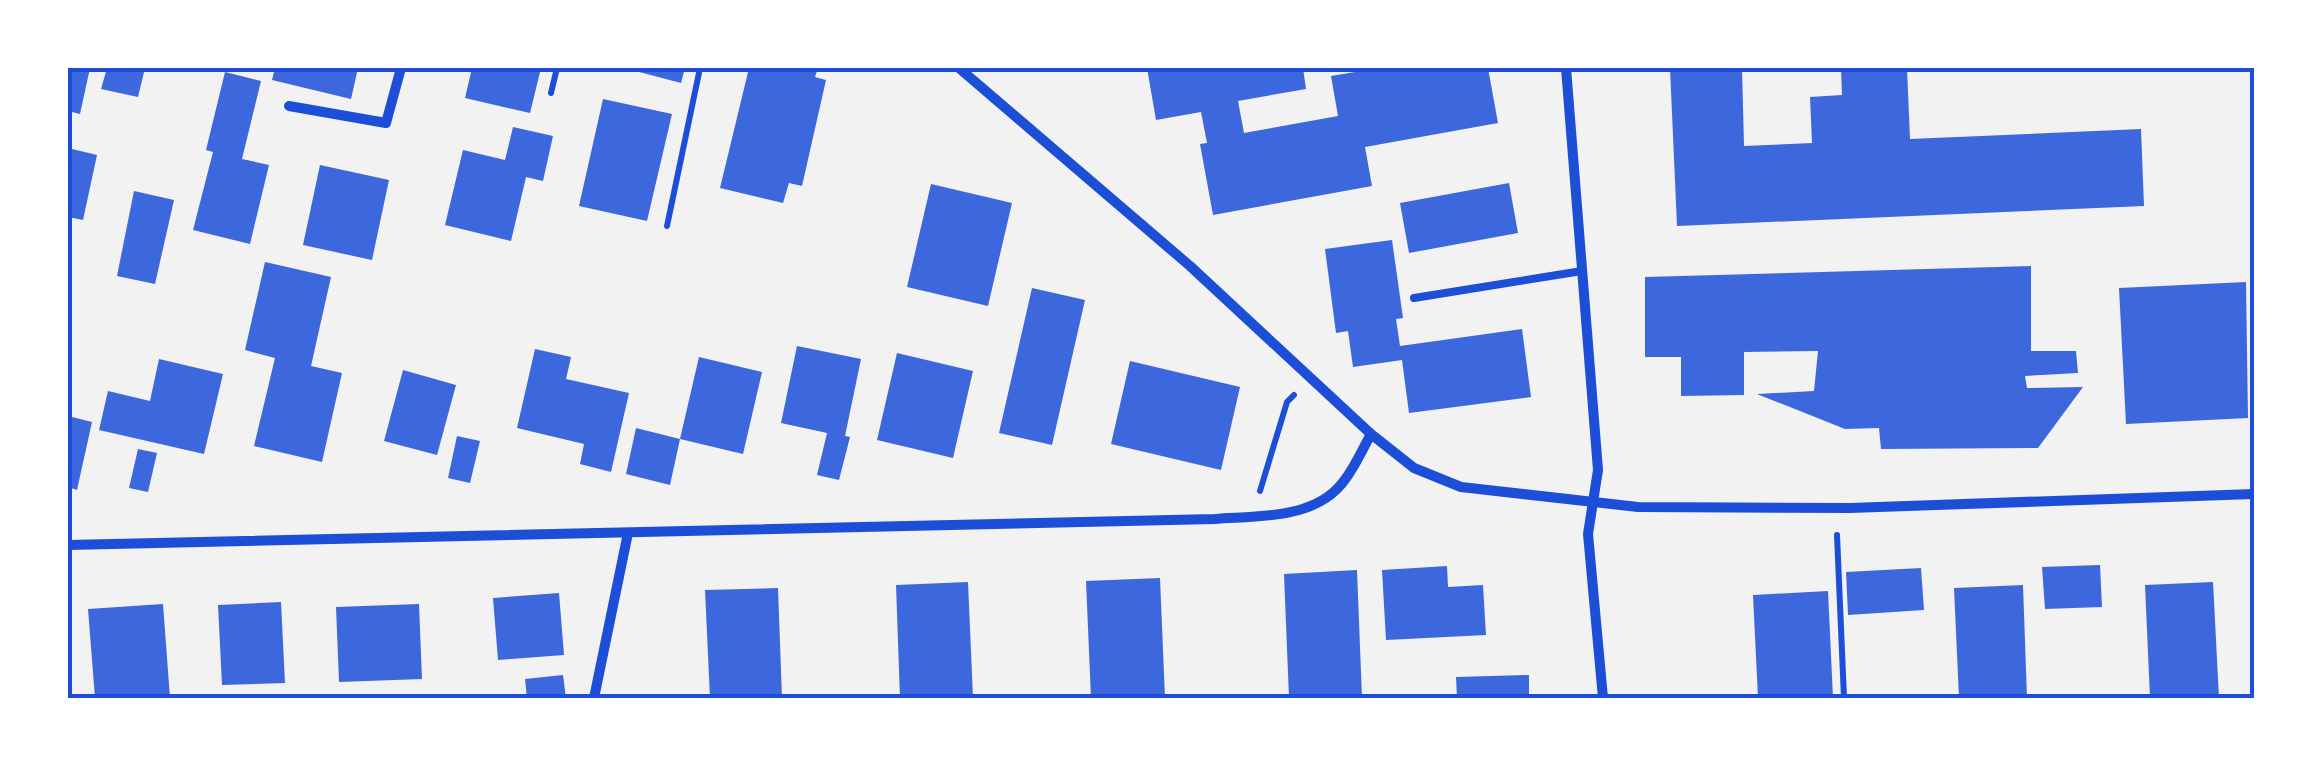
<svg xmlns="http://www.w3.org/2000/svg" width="2322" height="766" viewBox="0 0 2322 766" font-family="'Asap Condensed',sans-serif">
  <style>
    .building { fill: #3d67dc }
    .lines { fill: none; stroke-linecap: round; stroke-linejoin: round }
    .path { stroke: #1d4ed8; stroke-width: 6 }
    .service { stroke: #1d4ed8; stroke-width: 8 }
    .minor { stroke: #1d4ed8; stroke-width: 10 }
    .neatline { fill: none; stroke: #1d4ed8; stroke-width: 4 }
  </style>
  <rect width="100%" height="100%" fill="#f2f2f2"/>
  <path class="building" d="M68,68h22l-10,46 -12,-3z
    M107,68h38l-7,29 -37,-8z
    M275,68h83l-7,31 -79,-19z
    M472,68h69l-11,45 -65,-15z
    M624,68h61l-4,15z
    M749,68h69l-3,9 11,3 -24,106 -13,-3 -6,20 -63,-15z
    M1147,68h156l3,21 -68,12 6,32 94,-17 -7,-40 48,-8h109l10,55 -133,24 7,39 -159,29 -13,-71 7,-1 -6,-31 -45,8z
    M1670,68h72l2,78 68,-3 -2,-46 32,-2 -1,-27h66l3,71 231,-10 3,77 -467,20z
    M225,72l36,9 -19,78 27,6 -19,79 -57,-14 20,-78 -7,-2z
    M603,99l69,15 -25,107 -68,-15z
    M513,127l40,9 -10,45 -17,-4 -15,64 -66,-16 18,-75 42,10z
    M68,148l29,7 -14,65 -15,-3z
    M320,165l69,15 -17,80 -69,-15z
    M1509,183l9,50 -109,20 -9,-50z
    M931,184l81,19 -24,103 -81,-19z
    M134,191l40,9 -19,84 -38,-8z
    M1392,240l11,78 -7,1 4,27 122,-17 9,68 -122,16 -7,-53 -49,7 -5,-36 -12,2 -11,-84z
    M265,262l66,15 -20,89 31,7 -20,89 -68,-16 21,-88 -30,-8z
    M2031,266v85h45l2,22 -53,3 2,12 56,-1 -45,61 -157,1 -2,-21 -34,1 -88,-35 57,-3 4,-40 -74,1v43l-63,1v-39h-36v-80z
    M2246,282l2,136 -122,6 -7,-136z
    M1032,288l53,12 -33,145 -53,-12z
    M797,346l64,13 -16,77 5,1 -11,43 -22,-5 10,-42 -46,-10z
    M535,349l36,8 -5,22 63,14 -18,79 -31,-8 4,-20 -67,-16z
    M897,353l76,18 -20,87 -76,-18z
    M699,357l63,15 -19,82 -63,-15 -10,46 -44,-11 10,-46 44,11z
    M159,359l64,15 -19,80 -105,-24 9,-39 42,10z
    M1130,361l110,26 -19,83 -110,-26z
    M403,370l53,15 -19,70 -53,-14z
    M68,416l24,6 -15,68 -9,-3z
    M457,436l23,5 -10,42 -22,-5z
    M138,449l19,4 -9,39 -19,-4z
    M2100,565l2,42 -57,2 -3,-42z
    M1447,566l1,21 35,-2 3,50 -100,5 -4,-70z
    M1921,568l3,42 -76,5 -2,-43z
    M1357,570l5,128h-73l-5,-124z
    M1160,578l5,120h-74l-5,-117z
    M968,582l5,116h-73l-4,-113z
    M2213,582l6,116h-69l-5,-113z
    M2023,585l4,113h-68l-5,-110z
    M778,588l4,110h-72l-5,-108z
    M1828,591l5,107h-75l-5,-103z
    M559,593l5,62 -66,5 -5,-62z
    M281,602l4,81 -63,2 -4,-80z
    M163,604l7,94h-75l-7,-89z
    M419,604l3,75 -83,3 -3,-75z
    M563,675l3,23h-39l-2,-19z
    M1529,675v23h-72l-1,-21z"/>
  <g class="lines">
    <path class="path" d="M551,93l6,-25
      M667,226l33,-158
      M1260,491l27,-89 7,-7
      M1837,535l7,163"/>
    <path class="service" d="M1414,298l168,-27"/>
    <path class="minor" d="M959,68l231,198 181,168 43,34 47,19 177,20 212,1 404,-14
      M1566,68l32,402 -10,64 15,164
      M289,106l97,17 15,-55
      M68,545l1147,-26c40,-3 92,0 122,-30 14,-14 24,-37 34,-55
      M594,698l34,-165"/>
  </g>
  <rect width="2322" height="766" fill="none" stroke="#ffffff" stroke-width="140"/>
  <rect x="70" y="70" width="2182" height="626" class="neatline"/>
</svg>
